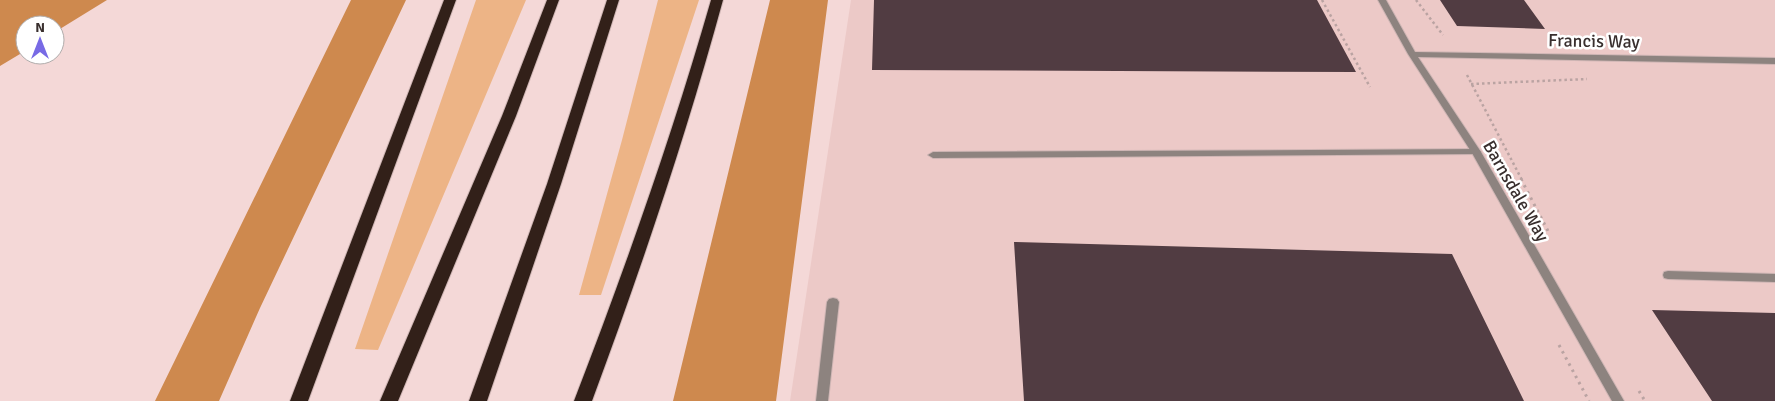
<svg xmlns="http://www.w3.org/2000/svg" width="1775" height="401" viewBox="0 0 1775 401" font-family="Signika,sans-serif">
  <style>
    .built { fill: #ecc9c7 }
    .green { fill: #edb486 }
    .forest { fill: #ce894e }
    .building { fill: #513c42 }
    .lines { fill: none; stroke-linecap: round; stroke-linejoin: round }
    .service-casing { stroke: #cfb6b5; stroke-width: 2 }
    .minor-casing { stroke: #cfb6b5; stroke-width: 2 }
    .motorway-casing { stroke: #cfb6b5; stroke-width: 2 }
    .path-far1 { stroke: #baa3a2; stroke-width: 2.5; stroke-dasharray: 2.5 3; stroke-linecap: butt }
    .path { stroke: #baa3a2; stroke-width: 3; stroke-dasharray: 2.5 4.5; stroke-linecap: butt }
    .service { fill: #8d837f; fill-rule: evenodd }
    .minor { fill: #8d837f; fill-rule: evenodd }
    .motorway { fill: #322019; fill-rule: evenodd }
    .labels { text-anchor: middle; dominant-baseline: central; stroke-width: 5; stroke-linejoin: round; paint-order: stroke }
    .street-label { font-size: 18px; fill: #392f2e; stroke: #fff }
  </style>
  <rect width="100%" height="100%" fill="#f4d8d7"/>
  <path class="built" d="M851,0h924v401h-985z"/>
  <path class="green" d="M476,0h50l-148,350 -23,-1z
    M658,0h41l-98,295h-22l43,-155z"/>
  <path class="forest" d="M0,0h107l-52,32v-7h-30v26l-25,15z
    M351,0h55l-146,308 -41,93h-64z
    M770,0h58l-52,401h-103z"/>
  <path class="building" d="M874,0h443l39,72 -484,-2z
    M1440,0h84l21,29 -88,-3z
    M1014,242l438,12 72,147h-500z
    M1652,310l123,3v88h-63z"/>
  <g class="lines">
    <defs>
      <path id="service" d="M1476,149l3,1 2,2 -2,2 -546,4 -5,-3 5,-3z
        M1668,271l107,3v8l-107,-3 -4,-1 -1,-3 1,-3z
        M833,298l4,1 2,3 -11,99h-12l11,-99 2,-3z"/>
      <path id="minor" d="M1378,0h8l29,52 360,6v6l-357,-7 63,95 143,249h-12l-140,-248 -64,-99z"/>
      <path id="motorway" d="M444,0h12l-148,401h-18z
        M547,0h12l-43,116 -118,285h-18l122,-285z
        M607,0h12l-58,184 -74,217h-18l78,-217z
        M711,0h12c-37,136 -82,269 -131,401h-18c51,-132 98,-265 137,-401z"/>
    </defs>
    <use href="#service" class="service-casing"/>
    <use href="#minor" class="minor-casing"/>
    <use href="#motorway" class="motorway-casing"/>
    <path class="path-far1" d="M1322,0l48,87
      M1416,0l27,35
      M1467,75l55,105
      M1471,84l116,-5"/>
    <path class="path" d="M1521,179l27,52
      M1559,345l30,56
      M1639,391l6,10"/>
    <use href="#service" class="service"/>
    <use href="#minor" class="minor"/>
    <use href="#motorway" class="motorway"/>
  </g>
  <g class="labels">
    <g class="street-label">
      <text transform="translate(1594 41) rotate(1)">Francis Way</text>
      <text transform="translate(1516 191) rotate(60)">Barnsdale Way</text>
    </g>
  </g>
  <g transform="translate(40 40)"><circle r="24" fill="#ffffff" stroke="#b0acab"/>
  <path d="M0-4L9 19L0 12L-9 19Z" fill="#786ae5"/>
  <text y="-8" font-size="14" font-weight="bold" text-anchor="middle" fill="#392f2e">N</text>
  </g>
</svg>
